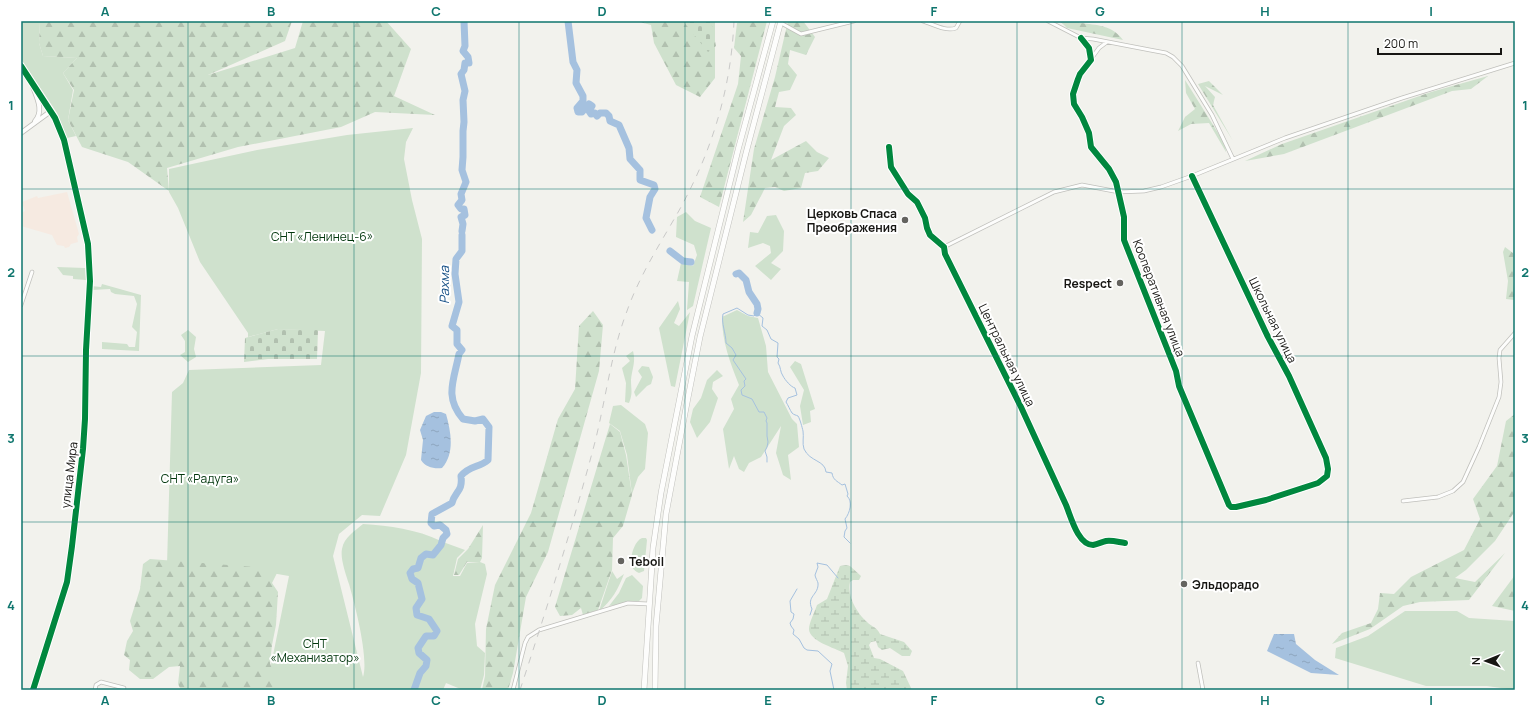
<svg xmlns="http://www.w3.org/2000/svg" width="1536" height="711" viewBox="0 0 1536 711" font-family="Manrope,sans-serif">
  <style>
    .industrial { fill: #f6eae1 }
    .green { fill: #cfe1cd }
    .forest { fill: url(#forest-firs) }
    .wetland { fill: url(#wetland-marsh) }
    .cemetery { fill: url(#cemetery-stones) }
    .water { fill: url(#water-ripples) }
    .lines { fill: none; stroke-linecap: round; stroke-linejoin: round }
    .stream { stroke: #a5c1df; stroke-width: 1 }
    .river { stroke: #a5c1df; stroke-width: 7 }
    .minor-casing { stroke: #c0c0bc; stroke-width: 4.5 }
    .tertiary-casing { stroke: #c0c0bc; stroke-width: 5.5 }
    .primary-casing { stroke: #c0c0bc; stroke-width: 6 }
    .minor { stroke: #fdfdfc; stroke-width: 3 }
    .tertiary { stroke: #fdfdfc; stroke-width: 4 }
    .primary { stroke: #fdfdfc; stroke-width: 5 }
    .rail { stroke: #c9c9c8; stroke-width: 1; stroke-dasharray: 7 7; stroke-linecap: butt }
    .cycleway-casing { stroke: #fff; stroke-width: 8 }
    .cycleway { stroke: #00873e; stroke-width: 6 }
    .grid { fill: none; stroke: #0f766e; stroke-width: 1; stroke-opacity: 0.55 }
    .poi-dot { fill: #64635f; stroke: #fff; stroke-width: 1.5 }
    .labels { text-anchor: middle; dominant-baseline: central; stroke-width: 4; stroke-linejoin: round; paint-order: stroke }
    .poi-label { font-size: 12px; font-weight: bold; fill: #171613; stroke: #fff; text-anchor: end }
    .park-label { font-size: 12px; fill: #02370d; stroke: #fff }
    .street-label { font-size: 12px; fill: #171613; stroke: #fff }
    .water-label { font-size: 13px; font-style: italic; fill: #124d84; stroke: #fff }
    .neatline { fill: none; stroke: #0f766e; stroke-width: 1.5 }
    .grid-label { font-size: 13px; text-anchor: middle; font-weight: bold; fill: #0f766e }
  </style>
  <defs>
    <pattern id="forest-firs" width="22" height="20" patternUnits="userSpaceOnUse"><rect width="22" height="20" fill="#cfe1cd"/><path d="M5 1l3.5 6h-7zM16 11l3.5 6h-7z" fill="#b1c0af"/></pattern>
    <pattern id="wetland-marsh" width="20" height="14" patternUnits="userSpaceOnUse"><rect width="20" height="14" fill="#cfe1cd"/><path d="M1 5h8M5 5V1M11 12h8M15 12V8" fill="none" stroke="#b1c0af"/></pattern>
    <pattern id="cemetery-stones" width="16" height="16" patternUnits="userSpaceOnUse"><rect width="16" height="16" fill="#cfe1cd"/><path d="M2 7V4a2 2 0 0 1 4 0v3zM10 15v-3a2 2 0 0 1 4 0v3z" fill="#b1c0af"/></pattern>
    <pattern id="water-ripples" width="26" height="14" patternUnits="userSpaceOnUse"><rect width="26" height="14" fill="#a5c1df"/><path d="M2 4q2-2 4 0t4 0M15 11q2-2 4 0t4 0" fill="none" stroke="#8da5be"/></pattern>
  </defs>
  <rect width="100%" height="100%" fill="#f2f2ed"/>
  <path class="industrial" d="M67,192l12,42 -2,3 1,5 -7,2 -2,3 -4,1 -1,-2 -7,-1 -5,-10 -31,-9v-13l4,-2 -3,-9 15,-6 1,2z"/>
  <path class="green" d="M21,21l19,1 -1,21 4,13 34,2 -14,15 10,17 -5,30 8,16 -9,2 -10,-25 -36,-54z
    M413,128l-7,14 -2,17 8,41 10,39 -1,134 -15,82 -26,61 -18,-1 -23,19 -6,22 30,121c6,-19 -8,-72 -14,-93 -3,-9 -9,-26 -7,-35 2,-12 13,-18 21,-25 27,2 53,5 78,17l-1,3 -8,10 -7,-1 -5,4 -1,6 -2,4 -4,1 -4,4 1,9 6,3 4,16 -5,6 1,10 12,4 7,11 -2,3 -7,1 -9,12 1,7 7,6v6l-6,6 -6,18h-147l23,-114 -29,-5 -93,-6 5,-173 11,-9 6,-13 132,-5 4,-34 -47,-2 -30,8v-4l-48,-71 -22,-54 -9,-16v-23l88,-19 90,-15z
    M686,212l9,9 16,7 -18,78 -6,4 2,-28 -12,-1 4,-18 12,3 4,-11 -3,-10 -18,-8 1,-20z
    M776,215l8,16 -1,20 -12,12 10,6 -10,11 -16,-14 16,-13 -1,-7 -7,-3 -15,5 2,-16 8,1 9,-17z
    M57,267l28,1 1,12 -13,-1v-3l-10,-1z
    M102,284l39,11 -2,56 -37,-2v-7l25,2 2,3h6l2,-15 -5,-5 5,-23 -3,-8 -19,-2 -4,-2 -1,-3 -18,1 -1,-4 10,1z
    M678,301l2,8 -6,14 5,3 11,-14 -15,75 -4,-1 -12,-58z
    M737,310l11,6 10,2 8,28 2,26 24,47 5,5 2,23 -11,8 3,25 -8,-5 -7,-22 5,-27 -20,31 -12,6 -5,9 -5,-3 -5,-13 -5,13 -6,-40 11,-20 -3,-10 8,-14c-9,-23 -17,-43 -17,-68z
    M188,330l8,7 -2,12 2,8 -8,5 -8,-7 5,-3v-11l-4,-6z
    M633,351c3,11 -1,18 -2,29 0,10 2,13 -2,23l-4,-1 1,-19 -4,-15 8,-7 -4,-5z
    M795,361l6,3 14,45 -5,2 1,11 -8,3 -3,-19 4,-16 -14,-23z
    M642,366l7,1 4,10 -2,7 -4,2 -11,11 -2,-5 8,-15 -4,-6z
    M717,370l6,6 -10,6 -1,7 6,9 -8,24 -13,16 -7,-16 3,-13 8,-11 6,-18z
    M621,405l24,19 3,9 -3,36 -7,8 -6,17 -5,-39 -7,-24 -11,-8 4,-17z
    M642,538h4l1,2 -3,31 -5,2c-3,-1 -5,-3 -7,-6 -3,-8 2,-26 10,-29z
    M443,542l22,8 -8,8 -4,18h7l7,-13 13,-1 5,2 2,10 -12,50 2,22 8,7 -1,22 -4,15h-17l-17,-7 -3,7h-28l6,-17 6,-6 1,-8 -7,-6 -1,-5 7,-11h8l3,-7 -8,-12 -12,-4 -1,-6c8,-9 5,-16 1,-26l-5,-3 -1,-6 2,-3 5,-1 4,-10 3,-4 8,1 8,-9z
    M612,571l5,8 7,-5c-6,15 -12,27 -25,37z
    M632,575l11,11 -1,12 -3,3 -30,5 10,-13 7,-15z
    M1405,611h52l12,7 46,3v69l-28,-4h-61l-91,-28 1,-10 32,-12z"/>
  <path class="forest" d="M23,21h269l-7,20 -77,34 87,-27 8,-27h83l25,28 -17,47 41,19 -60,-3 -34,15 -103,20 -71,21 2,23 -41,-29 -46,-15 -14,-27 6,-30 -11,-17 14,-15 -34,-2 -4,-13 1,-21z
    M636,21h79v57l-15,19 -24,-12 -22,-42 -3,-18z
    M742,21h25l-48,186 -19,-10 38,-113 3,-28 -7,-8 3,-25z
    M788,21h15l12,16 -9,18 -16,-5 -2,14 9,11 -7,15 -11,2 -4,15 16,1 5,7 -12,11 -13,34 35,-19 11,11 12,6 -11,13 -13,2 -4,15 -17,3 -9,-4 -10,1 -14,27 -8,7 11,-73 21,-72z
    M1060,21h18l2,2c17,2 32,2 43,17l-56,-12z
    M1488,76l-17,13 -19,2 -168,63 -39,7 37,-17 149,-52z
    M1185,80l40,64 1,8 -17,-29 -18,1 -13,7 7,-14 10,-8 -9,-16z
    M1209,81l14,14 -18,-9 10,11 -2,8 20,36 -35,-57z
    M1505,247l8,6c1,10 1,19 0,28 0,7 3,12 1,19l-8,-1 2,-18 -5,-29z
    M593,311l10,14 -4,46 -51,181 -22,45 -13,76 -5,17h-26l3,-14 1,-47 9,-44 36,-72 27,-94 17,-30 4,-63z
    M1515,414v97l-20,30 -29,29 -11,8 20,4 30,-29 -36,47 -49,2 -17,4 -33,23 -38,15 10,-11 29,-10 7,-14 2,-16 14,1 17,-17 53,-27 16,-31 -7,-20 24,-33 9,-45z
    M610,424l10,8 6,23 6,40 -9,31 -10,12 -1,32 -14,40 -15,5 -2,-7 -9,7 -12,1 -5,-9z
    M483,525l-1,33 -2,4h-13l-8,13h-5l4,-16 10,-10z
    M150,559l104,8 24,4 -6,12 6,9 -2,33 -4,20 -2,18 5,16 -1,11h-93l-3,-6 2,-18 -11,1 -16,12h-13l-11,-9 1,-10 -6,-5 3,-14 6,-10 -3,-10 10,-32 3,-25z
    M1515,575v36l-23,-5z"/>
  <path class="wetland" d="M846,565l4,1 11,10 -2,4h-6l-3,2c-3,14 7,31 17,40 5,5 10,5 13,12l24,8 8,9 -2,5h-8l-12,-8 -8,2 -4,-3 -2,-6 -5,1 -2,3 5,13 6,1 23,12 9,19h-65l-1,-7 2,-17 -4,-13c-9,-5 -35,-12 -35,-24 0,-6 6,-18 8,-24l10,-6 13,-33z"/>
  <path class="cemetery" d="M683,21h28l5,25 -8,6z
    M278,329l40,1 -1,29h-49l-24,3 1,-24z"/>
  <path class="water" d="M434,412h7l5,2c5,18 9,39 -4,54 -8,1 -17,-1 -21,-8l2,-20 -3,-10 6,-14z
    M1274,634h20l2,10 19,16 24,15 -28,-2 -44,-22z"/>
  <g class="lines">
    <path class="stream" d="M767,462v-5l-2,-6 2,-4 1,-5 -1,-6v-13l-1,-2 1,-3 -3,-6h-5l-7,-13 -10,-4 -1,-5 4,-4 -1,-5 2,-2 -13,-19 3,-5 -4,-7 -6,-5c0,-10 -5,-20 -3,-29l14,-6 11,7 6,1 3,-3 6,5 -1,8 5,4 4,9 7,4 -1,14 2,2 -1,4c3,4 2,9 5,13 2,4 8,11 12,12l2,7 -9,3 -2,4c2,3 4,8 6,11 2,2 4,2 6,3 2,3 4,11 5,15 1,6 -1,12 1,18 6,13 21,11 22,23l6,1c1,7 5,8 10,12l3,-1 3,10 -1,2c6,5 3,17 -2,23l2,9 -2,3 -1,6 6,6
      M797,589l-7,12 1,11 3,2 -1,5 -3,4 1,3 3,4 -1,4 6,5 5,9 3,2 11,1 14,13 -2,7 4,19
      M810,615l2,-6c-6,-13 7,-14 6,-26 0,-1 -3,-6 -3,-8l3,-8 -1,-4 10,2 11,13"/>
    <path class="river" d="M568,21l5,41 4,8 -1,13 7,13v5l-6,7 1,4h4l7,-8 3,2 -3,5 2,3 4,-1 2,3 3,-3h6l3,3 1,5 9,4 10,23 1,11 10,11v10l14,5 1,4 -5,8 -4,21 6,12
      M462,231l1,-7 -2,-7 4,-2 -1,-6h-3l-3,-4 4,-5 -1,-6 5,-12 -4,-12 1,-13v-26l1,-9 -1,-22 2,-9 -4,-17 3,-4 1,-7h4l-1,-6 -5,-6 2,-5 -1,-25
      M670,251l13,10 8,1
      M736,274l3,-1 7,7 3,12 8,12 1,5 -1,4
      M414,690l6,-17 6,-7 1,-6 -8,-7 -1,-5 8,-12h8l3,-5 -8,-12 -12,-4 -1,-7 6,-9 -4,-16 -6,-4 -2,-6 3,-4 5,-1 3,-10 5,-4 7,1 8,-10 2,-7 4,-4 -1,-4 -6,-5 -6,1 -3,-3 1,-9 20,-11c3,-12 11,-11 9,-27 9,-11 18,-8 27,-16l1,-33 -6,-8 -8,2 -12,-2c-19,-22 -9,-39 -4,-65l3,-4 -5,-6v-14l-5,-4 7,-24 -4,-28 1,-15 6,-8v-16"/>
    <defs>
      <path id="minor" d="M923,21c10,3 23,11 33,7l4,-7
        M1048,21l33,17 12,1 57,11 16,3 7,4 9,9 30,49 21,44
        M781,23l20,11 53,-13
        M1081,38l8,10 2,12 -11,14 -2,5 -5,15 1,10 8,13 7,16 2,14 18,22 7,13 8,35v23l52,131 3,15 50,119 2,2h5l30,-7 52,-17 9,-7 1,-7 -2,-11 -37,-82 -22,-41 -75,-159
        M1091,59l8,-11 8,-6
        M889,147l2,20 17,27 9,8 8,16 2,10 3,7 14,12 1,7 76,153 45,98c5,12 12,40 27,40 5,-1 9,-3 13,-4 6,-1 12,1 19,2
        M944,247l110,-55 28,-7 37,7 25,-1 17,-4 31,-11 93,-38 117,-40 113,-35
        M21,305l11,-33
        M1403,501l35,-4 15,-6 10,-9 16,-35 20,-50 2,-15 -2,-24 1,-8 15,-17
        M1198,663l5,27
        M33,690l34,-108 5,-36 11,-97 2,-30 1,-69 4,-69 -2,-37 -24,-104 -13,-29
        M95,690l1,-5 5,-3 23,6
        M513,690l12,-47 3,-6 11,-7 89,-27 21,1"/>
      <path id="tertiary" d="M21,66l30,45 -30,22
        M33,87c4,11 11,24 2,34"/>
      <path id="primary" d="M644,690l9,-142 8,-55 31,-157 46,-186 35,-129
        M655,690l1,-64 10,-112 20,-106 14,-71 46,-184 35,-132"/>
    </defs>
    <use href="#minor" class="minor-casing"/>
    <use href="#tertiary" class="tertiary-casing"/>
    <use href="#primary" class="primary-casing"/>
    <use href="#minor" class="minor"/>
    <use href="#tertiary" class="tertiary"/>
    <use href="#primary" class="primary"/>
    <path class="rail" d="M520,690c27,-82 53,-165 75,-248 11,-44 16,-89 32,-131 13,-37 35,-70 54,-104 32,-59 50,-119 53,-186"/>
    <defs>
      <path id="cycleway" d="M1081,38l8,10 2,12 -11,14 -2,5 -5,15 1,10 8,13 7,16 2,14 18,22 7,13 8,35v23l52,131 3,15 50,119 2,2h5l30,-7 52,-17 9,-7 1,-7 -2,-11 -37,-82 -22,-41 -75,-159
        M21,66l34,52 9,22 24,104 2,37 -4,69 -1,69 -2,30 -11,97 -5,36 -34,108
        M889,147l2,20 17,27 9,8 8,16 2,10 3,7 14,12 1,7 76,153 45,98c5,12 12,40 27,40 5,-1 9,-3 13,-4 6,-1 12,1 19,2"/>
    </defs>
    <use href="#cycleway" class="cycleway-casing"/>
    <use href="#cycleway" class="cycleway"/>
  </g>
  <path class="grid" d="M188,21v669M354,21v669M519,21v669M685,21v669M851,21v669M1017,21v669M1182,21v669M1348,21v669M21,189h1494M21,356h1494M21,522h1494"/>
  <g class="poi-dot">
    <circle cx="905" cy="220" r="4"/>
    <circle cx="1120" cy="283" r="4"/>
    <circle cx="621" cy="561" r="4"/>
    <circle cx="1184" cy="584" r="4"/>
  </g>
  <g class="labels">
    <g class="poi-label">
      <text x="897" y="213">Церковь Спаса<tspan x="897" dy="14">Преображения</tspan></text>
      <text x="1112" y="283">Respect</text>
      <text x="629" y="561" text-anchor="start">Teboil</text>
      <text x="1192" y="584" text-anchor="start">Эльдорадо</text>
    </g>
    <g class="park-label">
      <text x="322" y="236">СНТ «Ленинец-6»</text>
      <text x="200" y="478">СНТ «Радуга»</text>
      <text x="315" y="643">СНТ<tspan x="315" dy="14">«Механизатор»</tspan></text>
    </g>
    <g class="street-label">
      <text transform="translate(1159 298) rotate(69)">Кооперативная улица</text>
      <text transform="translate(1273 320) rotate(64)">Школьная улица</text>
      <text transform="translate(1007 355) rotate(64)">Центральная улица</text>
      <text transform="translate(69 475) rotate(-83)">улица Мира</text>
    </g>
    <g class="water-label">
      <text transform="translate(444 285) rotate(-90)">Рахма</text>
    </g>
  </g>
  <rect width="1536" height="711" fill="none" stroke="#ffffff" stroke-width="44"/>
  <g transform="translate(1486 661) rotate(269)" stroke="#ffffff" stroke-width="3" paint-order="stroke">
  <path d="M0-3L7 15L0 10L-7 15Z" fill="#171613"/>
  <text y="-6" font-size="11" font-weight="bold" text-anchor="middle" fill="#171613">N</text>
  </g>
  <path d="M1378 48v6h123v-6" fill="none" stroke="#171613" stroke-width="2"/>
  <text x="1384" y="48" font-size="12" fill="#171613" stroke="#ffffff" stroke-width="3" paint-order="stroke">200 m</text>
  <rect x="22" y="22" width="1492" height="667" class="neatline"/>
  <g class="grid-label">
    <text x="105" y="16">A</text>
    <text x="271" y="16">B</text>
    <text x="436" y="16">C</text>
    <text x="602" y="16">D</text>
    <text x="768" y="16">E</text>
    <text x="934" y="16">F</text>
    <text x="1100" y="16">G</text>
    <text x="1265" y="16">H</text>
    <text x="1431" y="16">I</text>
    <text x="11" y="110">1</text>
    <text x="1525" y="110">1</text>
    <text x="11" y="277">2</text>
    <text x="1525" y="277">2</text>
    <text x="11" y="443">3</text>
    <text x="1525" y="443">3</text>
    <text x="11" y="610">4</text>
    <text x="1525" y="610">4</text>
    <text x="105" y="705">A</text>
    <text x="271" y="705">B</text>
    <text x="436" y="705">C</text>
    <text x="602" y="705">D</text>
    <text x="768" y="705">E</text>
    <text x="934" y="705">F</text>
    <text x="1100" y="705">G</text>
    <text x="1265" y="705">H</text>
    <text x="1431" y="705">I</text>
  </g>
</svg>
